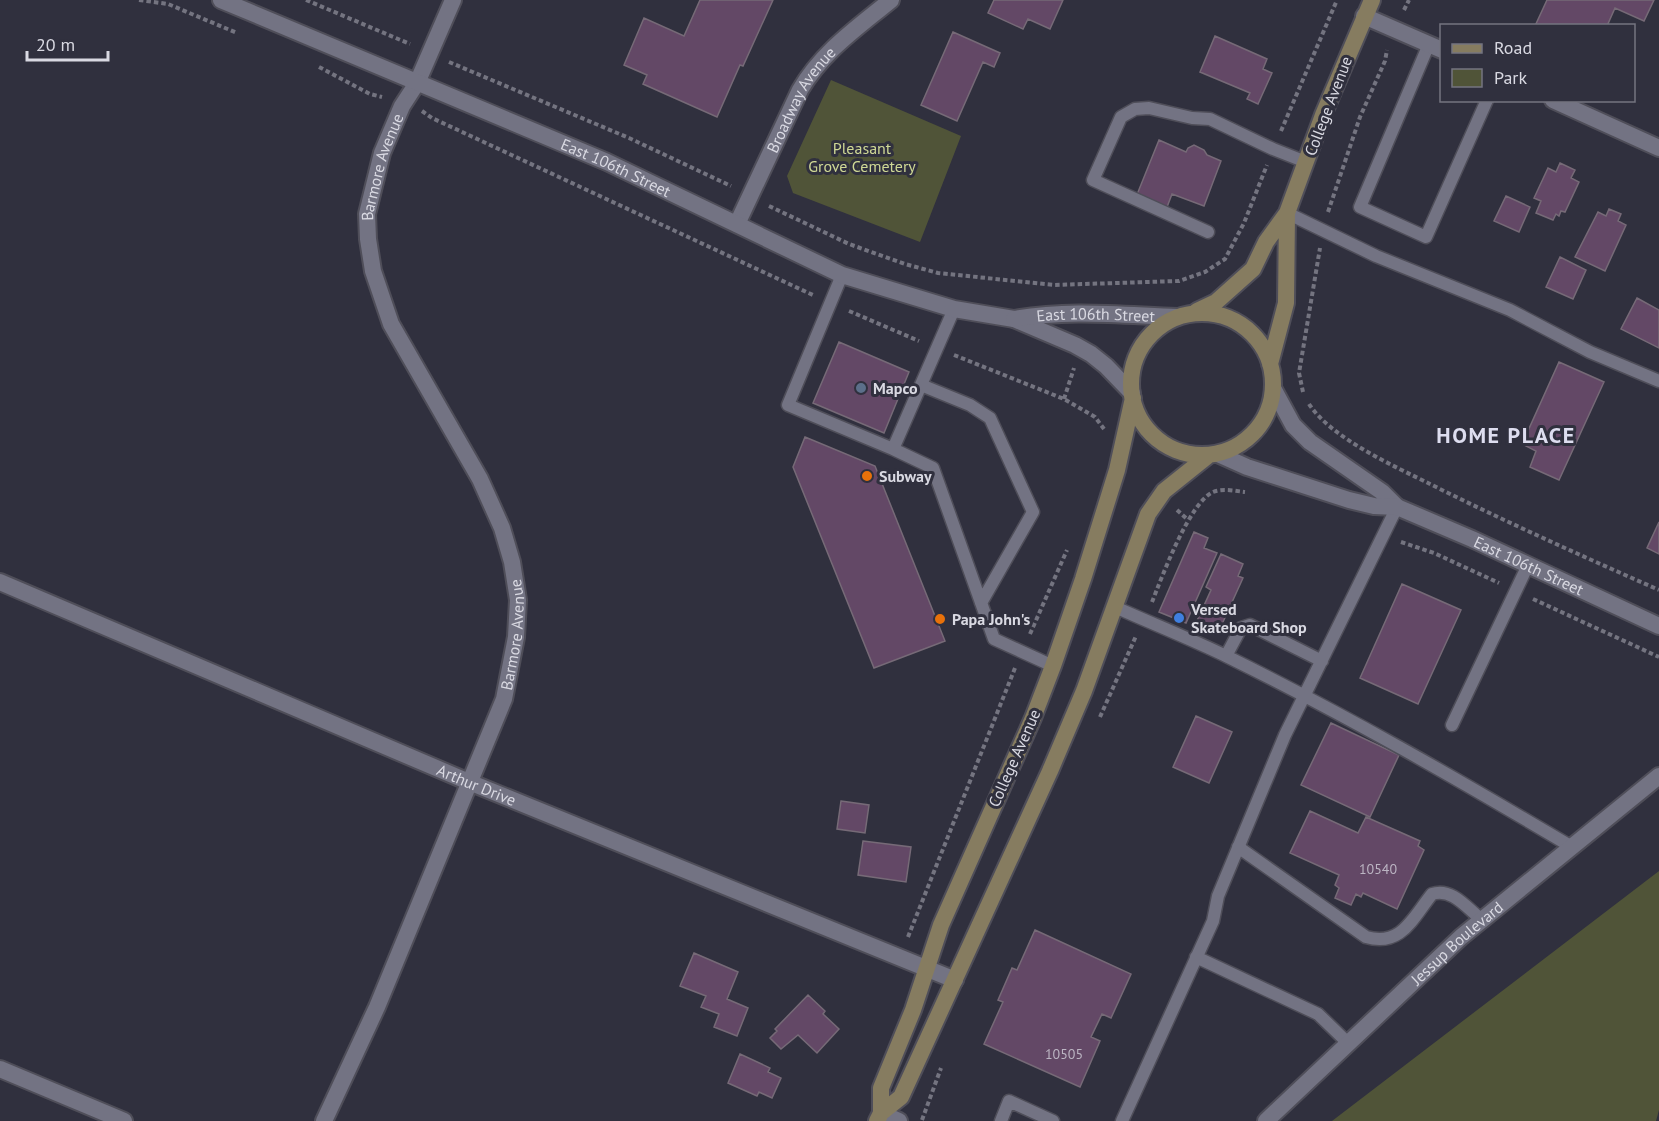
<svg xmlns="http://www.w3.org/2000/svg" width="1659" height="1121" viewBox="0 0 1659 1121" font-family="'PT Sans',sans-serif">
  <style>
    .green { fill: #505438 }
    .building { fill: #634866; stroke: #766a77; stroke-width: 1.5 }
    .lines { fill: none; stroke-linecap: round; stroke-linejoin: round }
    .service-casing { stroke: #4f4e59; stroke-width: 15 }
    .minor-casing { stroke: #4f4e59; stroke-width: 20 }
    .tertiary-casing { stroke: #4f4e59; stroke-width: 20 }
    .secondary-casing { stroke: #4f4e59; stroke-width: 20 }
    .path { stroke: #747480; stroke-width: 4; stroke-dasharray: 4.5 3; stroke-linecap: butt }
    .service { stroke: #737383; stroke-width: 12 }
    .minor { stroke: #737383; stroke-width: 16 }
    .tertiary { stroke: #737383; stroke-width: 16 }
    .secondary { stroke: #867c60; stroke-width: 16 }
    .service-dot { fill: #5c6f8a; stroke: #30303e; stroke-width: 2 }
    .food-dot { fill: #e8710a; stroke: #30303e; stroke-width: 2 }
    .shop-dot { fill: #3f7fe0; stroke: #30303e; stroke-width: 2 }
    .labels { text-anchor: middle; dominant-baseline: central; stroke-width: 6; stroke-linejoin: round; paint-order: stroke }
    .number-label { font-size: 14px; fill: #bcb5c3 }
    .street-label { font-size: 16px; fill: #d9d9e2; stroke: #30303e }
    .park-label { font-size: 16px; fill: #cfd895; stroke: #30303e }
    .poi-label { font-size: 16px; font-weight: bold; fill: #d9d9e2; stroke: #30303e; text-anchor: start }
    .district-label { font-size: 22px; font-weight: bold; letter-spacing: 1.5px; fill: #ddddef; stroke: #30303e }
  </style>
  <rect width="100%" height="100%" fill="#30303e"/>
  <path class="green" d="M831,80l130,56 -41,106 -127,-49 -6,-17z
    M1659,871v239l-3,11h-324z"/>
  <path class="building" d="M700,0h73l-30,66 -3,-1 -23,52 -74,-33 4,-9 -23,-10 20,-47 40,18z
    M994,0h69l-13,29 -22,-10 -5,10 -35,-16z
    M1547,0h107l-10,21 -29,-13 -8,18h-72z
    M953,32l47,21 -6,14 -11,-5 -26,59 -36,-16z
    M1215,36l52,23 -4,10 9,4 -14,31 -11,-5 3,-6 -50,-21z
    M1159,140l27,12 2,-4 6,-3 10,5 3,5 14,6 -17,45 -32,-12 -8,21 -30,-13z
    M1560,163l15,7 -4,8 8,4 -14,30 -4,-1 -2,5 -3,-2 -3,6 -17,-7 5,-12 -7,-3 14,-30 8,4z
    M1506,196l24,11 -11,25 -25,-11z
    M1609,209l12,5 -3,7 8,4 -21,46 -30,-14 23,-45 8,4z
    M1560,257l26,13 -13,29 -27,-12z
    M1637,298l22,12v38l-38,-19z
    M839,342l70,30 -25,61 -71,-30z
    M1559,362l45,20 -45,98 -29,-13 6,-16 -14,-7z
    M805,437l70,29 70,175 -71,27 -81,-201z
    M1659,522v32l-12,-6z
    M1194,532l14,6 -4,10 13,5 -31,70 -27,-11z
    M1221,554l22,10 -5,12 5,2 -25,55 -22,-10 15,-33 -5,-3z
    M1402,584l59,26 -43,94 -58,-26z
    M1196,716l36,16 -23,51 -36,-16z
    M1331,723l68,32 -29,62 -69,-32z
    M841,801l28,4 -4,28 -28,-4z
    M1310,811l48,22 8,-16 54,24 -2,5 6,4 -27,59 -34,-16 -2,4 -5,-3 -5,11 -16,-7 4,-10 -4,-3 4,-10 -49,-22z
    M863,841l48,6 -5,35 -48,-7z
    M1035,930l96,44 -20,44 -9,-4 -11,23 9,4 -20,46 -96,-43 19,-42 -5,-2 14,-32 5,2z
    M694,953l44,19 -11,27 21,9 -11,28 -23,-9 5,-13 -18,-7 5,-11 -26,-10z
    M808,995l17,16 -2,3 16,15 -22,24 -19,-18 -17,14 -11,-11 7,-7 -2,-2z
    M740,1054l30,14 -2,4 13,6 -9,20 -13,-6 -2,4 -29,-13z"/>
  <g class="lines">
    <defs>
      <path id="service" d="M1429,44l-69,163 66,30 61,-137
        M1287,213l89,43 134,54 80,42 69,29
        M1208,232l-115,-52 28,-63 14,-8 14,-1 43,10 18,1 63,30 33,13
        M842,275l-54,130 105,44
        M954,309l-61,140 40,19 61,171 59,27
        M921,385l49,20 20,13 43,94 -52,91
        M1115,607c38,17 76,32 113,50 118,58 231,123 344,190
        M1226,656l15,-28 9,-3 72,36
        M1452,725l76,-160
        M1238,847l128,90c35,10 46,-18 66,-43 20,-7 36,15 50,26
        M1196,957l122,57 30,29
        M1001,1121l8,-20 44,20
        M1122,1121l91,-200 5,-25 67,-161 112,-228"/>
      <g id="minor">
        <path d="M1364,16l78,34"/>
        <path d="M1553,100l106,48"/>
        <path id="s1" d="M737,224l63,-134c23,-39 57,-62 91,-90"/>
        <path id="s2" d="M0,582l469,200 486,198"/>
        <path d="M0,1069l124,52"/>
        <path d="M881,1113l18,8"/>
        <path id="s3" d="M324,1121l53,-114 127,-308 12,-62 2,-37 -6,-38 -10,-34 -22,-49 -89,-155 -18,-53 -5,-32 -1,-25 15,-61 20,-47 15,-23 36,-83"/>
        <path id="s4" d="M1266,1121l195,-184 198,-161"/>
      </g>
      <g id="tertiary">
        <path id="s5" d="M221,0l386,162 235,113 112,34 60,10 61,26 16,9 15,12 26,27"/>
        <path id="s6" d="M1014,319c54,-10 108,-4 163,-2"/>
        <path d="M1273,388l20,37 17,17 72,50 15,15"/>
        <path id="s7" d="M1218,454l29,13 102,33 25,6 23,1 75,32 187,87"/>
      </g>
      <path id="secondary" d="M1197,311l19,-9 37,-33 13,-27 21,-29
        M1131 384a71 71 0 1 1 142 0a71 71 0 1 1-142 0Z
        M1270,364l16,-61 1,-90 36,-98 49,-115
        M881,1113l20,-16 149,-326 34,-80 64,-177 16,-23 45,-36
        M877,1121l4,-8v-25l32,-78 28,-85 92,-207 20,-52 30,-87 34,-109 16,-72"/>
    </defs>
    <use href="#service" class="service-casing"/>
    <use href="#minor" class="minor-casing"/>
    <use href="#tertiary" class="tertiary-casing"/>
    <use href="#secondary" class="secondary-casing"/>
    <path class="path" d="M139,0l29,4 69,29
      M306,0l104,44
      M1404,10l5,-10
      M449,62l180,76 102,48
      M319,67l51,27 12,3
      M422,111l10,7 383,178
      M1281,131l56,-131
      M769,206l80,38 56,20 33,9 116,12 125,-4 26,-9 20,-13 19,-36 23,-58
      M1328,212l32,-95 25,-56 2,-11
      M849,311l70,30
      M954,355l110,44 31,18 9,12
      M1303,392l-4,-19 21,-125
      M1064,399l10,-31
      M1309,404c22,34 85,62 121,80 76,38 152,72 229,106
      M1177,510l10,9
      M1401,542l33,11 65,30
      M1533,599l126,58
      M1152,602c10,-25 37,-99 61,-110 10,-4 22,-1 32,0
      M1030,634l37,-84
      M1100,717l36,-81
      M908,937l107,-269
      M922,1120l19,-52"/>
    <use href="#service" class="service"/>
    <use href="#minor" class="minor"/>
    <use href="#tertiary" class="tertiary"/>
    <use href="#secondary" class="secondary"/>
  </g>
  <circle class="service-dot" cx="861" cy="388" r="6"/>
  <g class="food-dot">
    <circle cx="867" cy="476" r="6"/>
    <circle cx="940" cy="619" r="6"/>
  </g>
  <circle class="shop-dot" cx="1179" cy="618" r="6"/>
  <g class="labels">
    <g class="number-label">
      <text x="1378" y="869">10540</text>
      <text x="1064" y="1054">10505</text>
    </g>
    <g class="street-label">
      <text stroke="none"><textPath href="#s1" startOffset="140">Broadway Avenue</textPath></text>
      <text transform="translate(1328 106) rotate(-69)">College Avenue</text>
      <text stroke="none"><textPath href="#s5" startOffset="429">East 106th Street</textPath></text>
      <text stroke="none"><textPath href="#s3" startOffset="1028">Barmore Avenue</textPath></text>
      <text stroke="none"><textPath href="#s6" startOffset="82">East 106th Street</textPath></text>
      <text stroke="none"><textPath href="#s7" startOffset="332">East 106th Street</textPath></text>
      <text stroke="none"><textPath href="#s3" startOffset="524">Barmore Avenue</textPath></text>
      <text transform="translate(1014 758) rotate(-66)">College Avenue</text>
      <text stroke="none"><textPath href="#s2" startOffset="518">Arthur Drive</textPath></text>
      <text stroke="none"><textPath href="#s4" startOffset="261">Jessup Boulevard</textPath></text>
    </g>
    <g class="park-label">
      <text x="862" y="148">Pleasant<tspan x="862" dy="18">Grove Cemetery</tspan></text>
    </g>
    <g class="poi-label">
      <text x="873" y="388">Mapco</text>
      <text x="879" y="476">Subway</text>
      <text x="1191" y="609">Versed<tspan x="1191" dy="18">Skateboard Shop</tspan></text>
      <text x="952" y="619">Papa John's</text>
    </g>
    <g class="district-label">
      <text x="1506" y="435">HOME PLACE</text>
    </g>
  </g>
  <rect x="1440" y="24" width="195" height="78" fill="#30303e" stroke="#747480" stroke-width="1.5"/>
  <rect x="1452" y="44" width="30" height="9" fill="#867c60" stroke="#747480" stroke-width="1.5"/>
  <text x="1494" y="54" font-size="18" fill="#d9d9e2">Road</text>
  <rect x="1452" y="69" width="30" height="18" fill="#505438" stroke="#747480" stroke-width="1.5"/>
  <text x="1494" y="84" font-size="18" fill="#d9d9e2">Park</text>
  <path d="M27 51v9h81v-9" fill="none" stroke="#d9d9e2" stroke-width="3"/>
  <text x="36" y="51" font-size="18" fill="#d9d9e2" stroke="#30303e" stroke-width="4.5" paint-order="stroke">20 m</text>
</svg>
